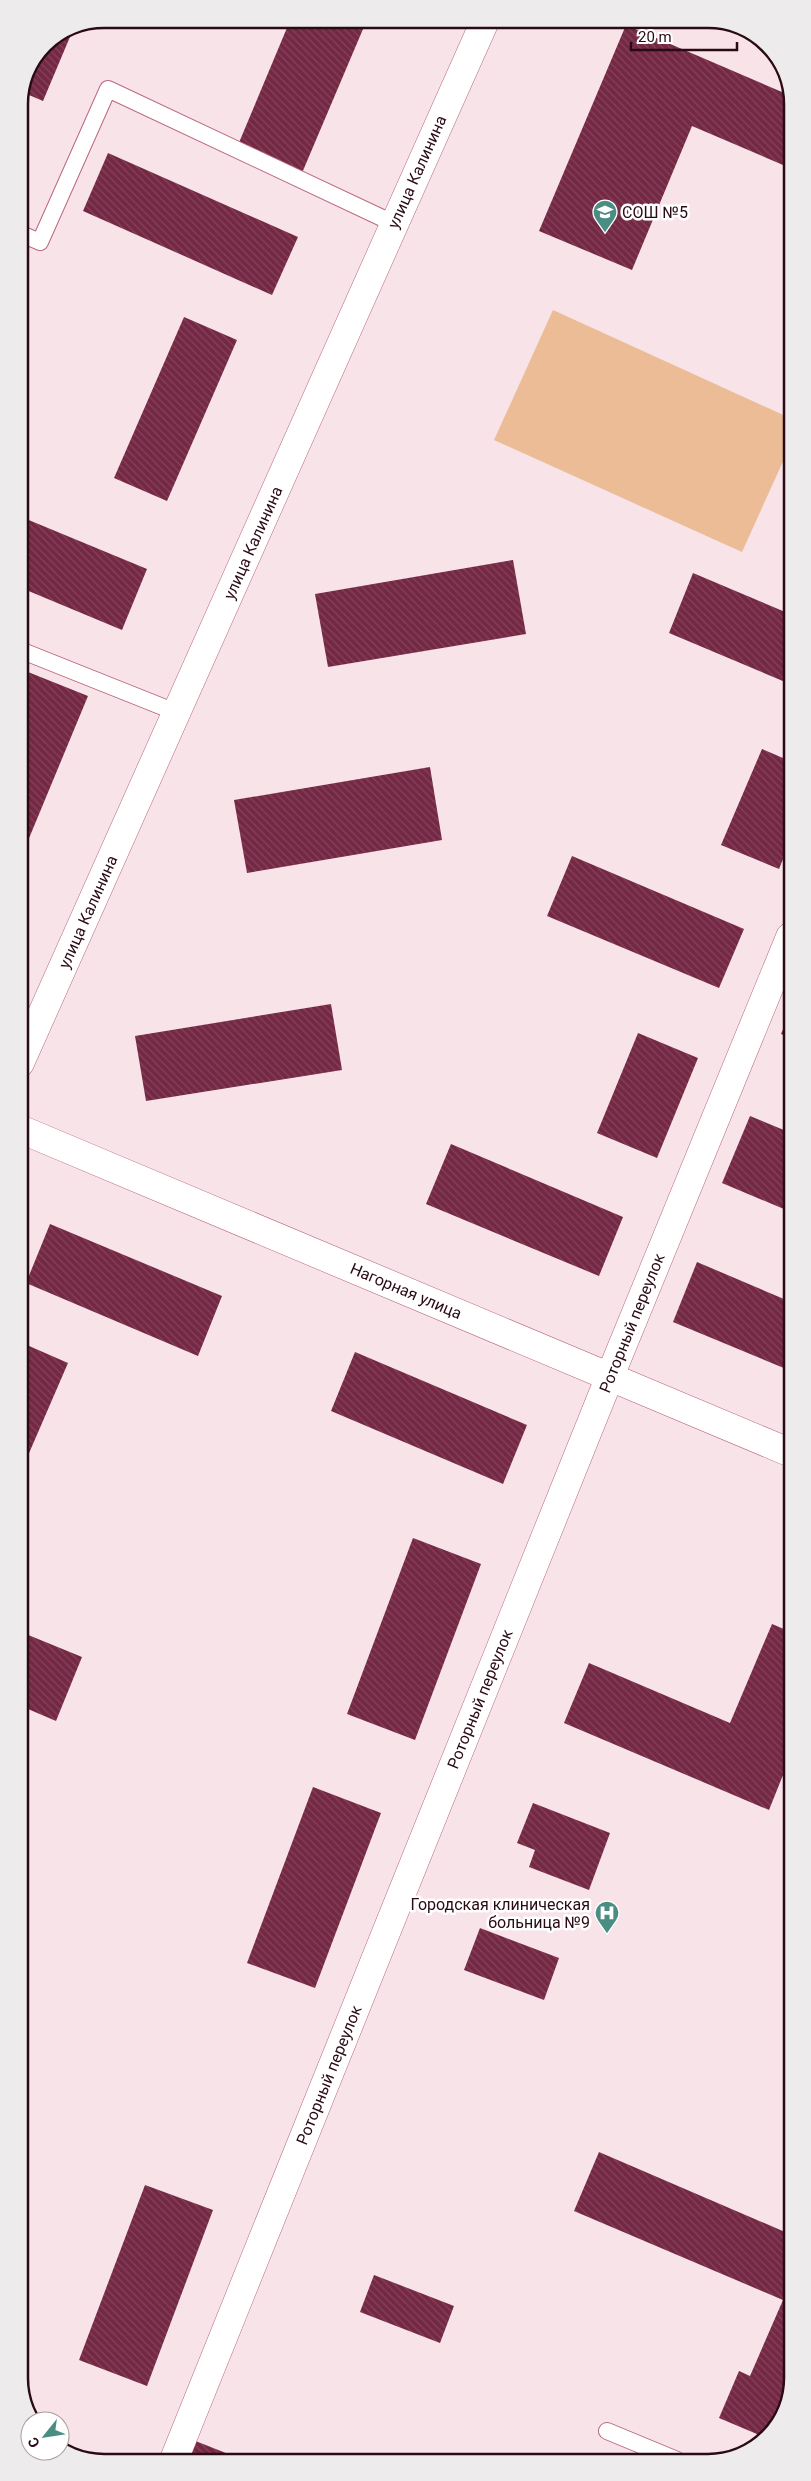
<svg xmlns="http://www.w3.org/2000/svg" width="811" height="2481" viewBox="0 0 811 2481" font-family="Roboto,sans-serif">
  <style>
    .park { fill: #ebbc95 }
    .building { fill: url(#building-back-hatch) }
    .lines { fill: none; stroke-linecap: round; stroke-linejoin: round }
    .lane-casing { stroke: #bb6881; stroke-width: 18 }
    .street-casing { stroke: #bb6881; stroke-width: 29 }
    .lane { stroke: #fff; stroke-width: 16 }
    .street { stroke: #fff; stroke-width: 28 }
    .labels { text-anchor: middle; dominant-baseline: central; stroke-width: 5; stroke-linejoin: round; paint-order: stroke }
    .street-label { font-size: 16px; fill: #290a15; stroke: #fff }
    .poi-label { font-size: 16px; fill: #290a15; stroke: #fff; text-anchor: start }
    .rim { fill: none; stroke: #290a15; stroke-width: 2.5 }
  </style>
  <defs>
    <pattern id="building-back-hatch" width="6" height="6" patternUnits="userSpaceOnUse" patternTransform="scale(1.25)"><rect width="6" height="6" fill="#742843"/><path d="M-1 5l2 2M0 0l6 6M5-1l2 2" fill="none" stroke="#83445b"/></pattern>
  </defs>
  <rect width="100%" height="100%" fill="#f7e3e8"/>
  <path class="park" d="M553,310l237,108v28l-48,106 -248,-112z"/>
  <path class="building" d="M366,22l-64,151 -64,-28 51,-122z
    M71,25h4l-32,76 -21,-9 22,-49z
    M626,25l163,70 1,73 -98,-42 -60,144 -93,-39z
    M108,153l190,84 -26,58 -189,-84z
    M184,317l53,23 -70,161 -53,-23z
    M19,516l128,53 -25,61 -103,-43z
    M513,560l13,74 -198,33 -13,-73z
    M693,573l97,41v70l-121,-51z
    M28,672l60,24 -68,164v-167z
    M762,749l28,12v81l-11,27 -58,-24z
    M430,767l12,73 -195,33 -13,-73z
    M572,856l172,73 -25,59 -172,-72z
    M331,1004l11,66 -196,31 -11,-65z
    M791,1011v27l-10,-4z
    M638,1033l60,25 -41,100 -60,-25z
    M750,1116l41,17v79l-69,-29z
    M451,1144l172,73 -24,59 -173,-72z
    M50,1224l172,72 -24,60 -172,-73z
    M697,1262l94,40v69l-118,-49z
    M20,1342l48,21 -48,111z
    M355,1352l172,73 -24,59 -172,-73z
    M413,1538l68,26 -66,176 -68,-26z
    M772,1624l19,8v123l-22,55 -205,-87 25,-60 141,60z
    M21,1632l61,25 -26,64 -35,-15z
    M313,1787l68,26 -66,175 -68,-25z
    M533,1803l77,30 -21,57 -60,-23 6,-17 -18,-7z
    M480,1928l79,30 -15,42 -80,-30z
    M599,2152l193,83v143l-17,51 -11,8 -45,-19 20,-47 11,5 33,-76 -209,-89z
    M145,2185l68,25 -66,176 -68,-26z
    M374,2275l80,31 -14,37 -80,-31z
    M193,2440l53,21 -62,1z"/>
  <g class="lines">
    <defs>
      <path id="lane" d="M19,233l21,9 68,-153 287,135
        M20,650l158,63
        M607,2431l70,29"/>
      <path id="street" d="M20,1063l465,-1042
        M20,1129l771,324
        M173,2462l437,-1086 180,-439"/>
    </defs>
    <use href="#lane" class="lane-casing"/>
    <use href="#street" class="street-casing"/>
    <use href="#lane" class="lane"/>
    <use href="#street" class="street"/>
  </g>
  <defs>
    <symbol id="school-pin" viewBox="-11 -11 22 30"><path d="M0 17L-7.5 6A9.5 9.5 0 1 1 7.5 6Z" fill="#4a8e83" stroke="#fff"/><path d="M0-5L7-2L0 1L-7-2ZM-4 1L0 2.5L4 1V4Q0 6-4 4Z" fill="#fff"/></symbol>
    <symbol id="hospital-pin" viewBox="-11 -11 22 30"><path d="M0 17L-7.5 6A9.5 9.5 0 1 1 7.5 6Z" fill="#4a8e83" stroke="#fff"/><path d="M-5-5h3v3.5h4V-5h3V5h-3V1.5h-4V5h-3Z" fill="#fff"/></symbol>
  </defs>
  <g fill-rule="evenodd">
    <use href="#school-pin" x="591" y="198" width="28" height="38"/>
    <use href="#hospital-pin" x="593" y="1899" width="28" height="38"/>
  </g>
  <g class="labels">
    <g class="street-label">
      <text transform="translate(417 172) rotate(-66)">улица Калинина</text>
      <text transform="translate(253 543) rotate(-66)">улица Калинина</text>
      <text transform="translate(88 912) rotate(-66)">улица Калинина</text>
      <text transform="translate(406 1291) rotate(23)">Нагорная улица</text>
      <text transform="translate(632 1323) rotate(-68)">Роторный переулок</text>
      <text transform="translate(480 1699) rotate(-68)">Роторный переулок</text>
      <text transform="translate(329 2075) rotate(-68)">Роторный переулок</text>
    </g>
    <g class="poi-label">
      <text x="622" y="212">СОШ №5</text>
      <text x="590" y="1904" text-anchor="end">Городская клиническая<tspan x="590" dy="18">больница №9</tspan></text>
    </g>
  </g>
  <path d="M0 0H811V2481H0ZM104 28H708A76 76 0 0 1 784 104V2378A76 76 0 0 1 708 2454H104A76 76 0 0 1 28 2378V104A76 76 0 0 1 104 28Z" fill="#eeebec" fill-rule="evenodd"/>
  <path class="rim" d="M104 28H708A76 76 0 0 1 784 104V2378A76 76 0 0 1 708 2454H104A76 76 0 0 1 28 2378V104A76 76 0 0 1 104 28Z"/>
  <g transform="translate(45 2436) rotate(240)"><circle r="24" fill="#ffffff" stroke="#a99da1"/>
  <path d="M0-4L9 19L0 12L-9 19Z" fill="#4a8e83"/>
  <text y="-8" font-size="14" font-weight="bold" text-anchor="middle" fill="#290a15">С</text>
  </g>
  <path d="M631 42v8h106v-8" fill="none" stroke="#290a15" stroke-width="2.5"/>
  <text x="638" y="42" font-size="15" fill="#290a15" stroke="#ffffff" stroke-width="4" paint-order="stroke">20 m</text>
</svg>
